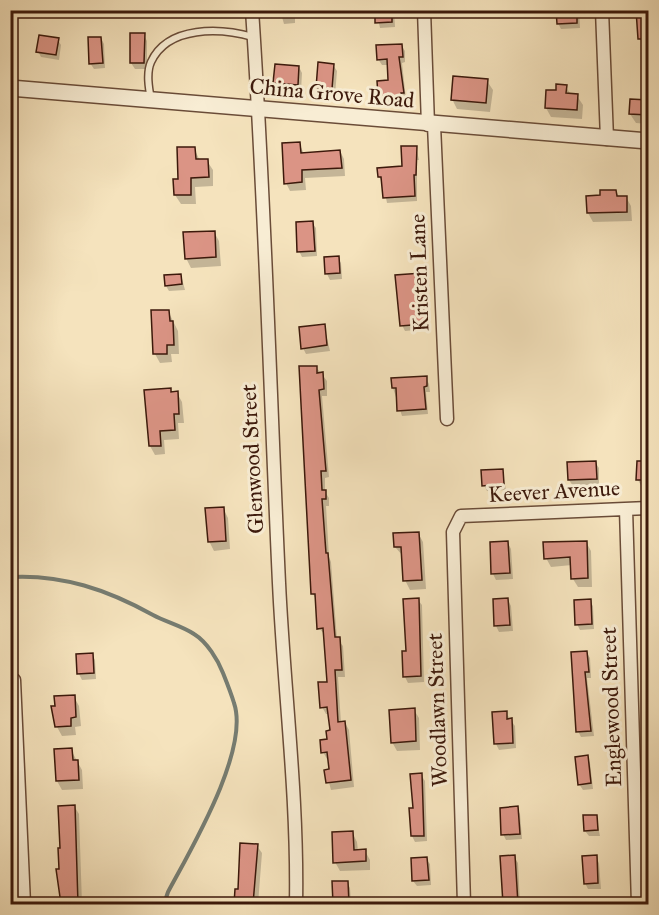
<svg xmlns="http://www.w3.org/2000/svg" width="659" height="915" viewBox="0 0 659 915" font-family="'IM FELL Great Primer',serif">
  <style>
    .shadow { fill: #0003 }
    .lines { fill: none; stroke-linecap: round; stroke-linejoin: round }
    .stream { stroke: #767c71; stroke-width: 4 }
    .building { fill: #db9485; stroke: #3c190b; stroke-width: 1.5 }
    .service-casing { stroke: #6a4c38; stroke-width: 9 }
    .minor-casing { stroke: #6a4c38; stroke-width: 15 }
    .tertiary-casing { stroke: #6a4c38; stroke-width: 18 }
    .service { stroke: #f8edd4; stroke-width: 6 }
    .minor { stroke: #f8edd4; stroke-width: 12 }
    .tertiary { stroke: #f8edd4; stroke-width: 15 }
    .labels { text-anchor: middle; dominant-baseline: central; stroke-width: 6; stroke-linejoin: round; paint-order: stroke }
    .street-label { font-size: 22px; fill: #3c190b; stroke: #f8edd4 }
  </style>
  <rect width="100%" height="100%" fill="#f5e3bd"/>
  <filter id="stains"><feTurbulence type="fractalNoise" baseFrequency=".00333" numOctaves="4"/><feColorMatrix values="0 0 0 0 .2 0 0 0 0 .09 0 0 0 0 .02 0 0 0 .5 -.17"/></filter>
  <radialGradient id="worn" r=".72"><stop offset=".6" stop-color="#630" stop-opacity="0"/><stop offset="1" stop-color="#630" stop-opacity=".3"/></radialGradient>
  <path class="shadow" d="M280,10h15v13l-11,1z
    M376,10h18l1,17 -15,1z
    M558,10h21l1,18 -19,1 -3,-6z
    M638,10h10v50l-2,-15h-3l-3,-6z
    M144,35l3,6v28h-12l-4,-6z
    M101,38l3,6 1,24 -11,1 -4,-6z
    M58,40l3,5 -2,15 -18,-3 -3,-6z
    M401,45l4,6v11l-3,1 4,36h-2v7l-11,1 -3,-6h-7l-4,-6 10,-13 -1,-17h-6l-4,-6z
    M333,65l4,6 -2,24 -14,-2 -4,-6z
    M299,67l3,6 -1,18 -23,-2 -3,-6z
    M487,81l6,9 -3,22 -33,-3 -5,-10z
    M566,87l5,8 6,1 6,9 -1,14 -31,-2 -5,-9 11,-16z
    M631,101h17v23l-12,-1 -6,-9z
    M299,143l5,11 36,-3 4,8 1,17 -40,2 1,12 -16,1 -4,-8z
    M416,147l3,13h-2v41l-30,2 -4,-21 -4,-5 25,-10z
    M194,148l6,13h7l6,9v16l-18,1 1,17h-15l-6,-9z
    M616,191l3,6h7l5,9 1,15 -39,1 -5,-9 14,-17z
    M312,223l4,5 1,28 -15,1 -3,-6z
    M214,232l5,9 2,25 -30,2 -5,-10z
    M338,258l3,5 1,16 -12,1 -3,-6z
    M181,275l4,15 -16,1 -3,-5z
    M422,275l3,5 2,49 -22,2 -3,-6z
    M168,311l10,20 1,23h-8l1,8 -12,1 -5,-9z
    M324,326l6,25 -24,3 -3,-6z
    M316,367l11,14v15h-5l7,81 -4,1v14l4,6v8h-3l3,51 2,5 6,77 6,7 2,31h-7l3,46h4l4,7 5,57 -23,3 -5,-19h5l-2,-12h-2l-4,-7 9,-20 -2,-18h-4l-4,-7 6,-24 -3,-48 -6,-7 -2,-27 -4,-7z
    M426,378l3,6 1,8h-4l2,22 -26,2 -9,-28z
    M170,390l2,3h5l5,9 2,21h-6l1,16 -15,1 1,14 -10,1 -5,-9 -4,-54z
    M595,462l4,6v17l-26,1 -4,-6v-17z
    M638,463h10v26h-5l-5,-9z
    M502,470l4,20 -19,1 -3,-6z
    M223,508l5,10 2,31 -16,2 -5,-10z
    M418,533l5,9 3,47 -16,1 -5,-10 -2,-24 -8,-9z
    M586,542l5,9 1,36h-14l-5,-8 -1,-14 -21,2 -5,-9z
    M508,543l3,6 2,30 -17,1 -3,-6z
    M418,600l4,5 2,77 -16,1 -3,-6 2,-24z
    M508,600l3,6 2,25 -14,1 -3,-6z
    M590,601l3,5 1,23 -14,1 -3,-6z
    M587,653l3,5 1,20h-4l7,58 -13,1 -3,-6z
    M92,654l3,6 1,19 -14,1 -3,-6z
    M74,697l5,9 2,20 -6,1 1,8 -14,1 -5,-9z
    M414,710l5,8 1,32 -23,1 -5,-9z
    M506,713l9,13 1,22 -17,2 -3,-6z
    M71,750l11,20 1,19 -21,1 -5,-9z
    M587,757l3,6 3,26 -10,1 -4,-6z
    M421,775l4,6 2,60 -12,1 -3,-6 2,-27z
    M74,806l5,8 3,90h-20l-5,-34h4z
    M517,808l3,6 2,25 -16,1 -3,-6z
    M596,816l4,20h-11l-4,-5z
    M352,832l5,10 1,9h7l5,9v10l-30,1 -5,-9z
    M257,846l5,7 -4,51h-22v-14h4z
    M514,857l4,6 2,41h-16l-2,-46z
    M596,857l3,6 2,26h-13l-3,-6z
    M426,859l4,5 1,21 -14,1 -4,-5z
    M347,882l3,6 1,16h-17l-1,-21z"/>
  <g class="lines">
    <path class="stream" d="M10,577c52,-3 98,13 143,38 13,7 29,11 41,19 13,8 24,26 29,39 4,10 8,20 11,30 16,47 -43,146 -66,189l-4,12"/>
  </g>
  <path class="building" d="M375,10h17v12l-17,1z
    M556,10h21v13l-20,1z
    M636,10h12v29h-10z
    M130,33h15l-1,30h-14z
    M39,35l20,3 -3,17 -20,-3z
    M88,37h13l2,26 -14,1z
    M402,44l1,13h-4l5,36h-3v8h-12l-1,-6 -10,1 -1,-15 11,-1 -1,-21 -10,1 -1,-15z
    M318,62l16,2 -2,25 -16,-1z
    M275,64l24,2 -1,19 -25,-2z
    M453,76l35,3 -2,24 -35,-3z
    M556,84l11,1 -1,8 12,1 -1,16 -32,-2 1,-18h10z
    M630,99l18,1v15l-19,-1z
    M300,142l1,11 39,-3 2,18 -40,2v12l-18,2 -2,-41z
    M401,146h16l-1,29h-2l1,21 -32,2 -2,-21h-3l-1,-9 25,-2z
    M177,147h18l1,12h12l1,18 -18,1v17h-17l-1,-16h5z
    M600,190h16l1,6h10v16l-40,1 -1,-17 14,-1z
    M313,221l2,30 -18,1 -1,-30z
    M215,231l1,26 -31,2 -2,-27z
    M339,256l1,17 -15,1 -1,-17z
    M422,273l3,51 -25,2 -5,-51z
    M181,274l1,10 -17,2 -1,-11z
    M151,310h18l1,11h3l1,24h-7v9h-14z
    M325,324l2,21 -26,4 -2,-22z
    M299,366h18v7l6,-1 1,17 -5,1 7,81h-5l1,19h4v9h-4l4,54h2l7,84h5l2,33h-7l3,52 7,-1 6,59 -25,3 -2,-13 5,-1 -2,-17 -6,1 -1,-13 7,-1 -1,-8 4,-1 -3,-23 -7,1 -2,-26h9l-4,-54 -6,1 -2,-35h-4z
    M427,376v10l-3,1 2,22 -29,2 -1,-23h-4l-1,-10z
    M171,388v4l7,-1 1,23h-5l1,16 -15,1 1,15h-12l-5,-56z
    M596,461l1,18 -29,1 -1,-18z
    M637,461h11v19h-12z
    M503,469l1,15 -22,2 -1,-16z
    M224,507l2,34 -18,1 -3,-34z
    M419,532l3,48 -19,1 -2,-34h-7l-1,-14z
    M508,541l2,32 -19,1 -1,-32z
    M587,541l1,37 -17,1 -1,-22 -26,2 -1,-17z
    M419,598l2,78 -18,1 -1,-26h4l-3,-52z
    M508,598l2,27 -16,1 -1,-27z
    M591,599l1,25 -17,1 -1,-25z
    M587,651l2,21h-4l6,59 -15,1 -5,-80z
    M93,653l1,20 -17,1 -1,-20z
    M75,695l1,22 -5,1v8l-16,1 -4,-21h4l-1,-10z
    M415,708l1,33 -25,2 -2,-33z
    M507,711v8l5,-1 1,25 -19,1 -2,-32z
    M72,748l1,12h5l1,20 -23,1 -2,-32z
    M588,755l3,28 -13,2 -3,-28z
    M422,773l2,63h-13l-2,-28h4l-3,-34z
    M75,805l3,99h-17l-5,-35h3l-1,-21h2l-2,-42z
    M518,806l2,28 -19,1 -1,-27z
    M583,815h14l1,15 -14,1z
    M353,831l1,19 12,-1v12l-33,2 -1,-31z
    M240,843l18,1 -5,60h-19l1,-15h3z
    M515,855l3,49h-15l-3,-48z
    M597,855l1,28 -14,1 -2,-28z
    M427,857l2,23 -17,1 -1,-23z
    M332,881h16l1,23h-16z"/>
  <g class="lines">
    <defs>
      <path id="service" d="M151,100c-2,-11 -5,-27 0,-38 17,-37 70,-34 102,-25"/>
      <path id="minor" d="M252,10c13,191 18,382 27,573 5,107 19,214 17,321
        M424,10l4,115
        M602,10l5,129
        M434,125l13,294
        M626,509l12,395
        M14,680l10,224
        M464,904l-11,-372 8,-16 187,-8"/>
      <path id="tertiary" d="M10,88l638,53"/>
    </defs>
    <use href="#service" class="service-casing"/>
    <use href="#minor" class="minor-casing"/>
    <use href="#tertiary" class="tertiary-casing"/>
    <use href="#service" class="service"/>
    <use href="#minor" class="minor"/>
    <use href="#tertiary" class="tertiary"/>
  </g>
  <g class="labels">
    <g class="street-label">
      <text transform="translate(332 93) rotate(5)">China Grove Road</text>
      <text transform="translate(419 273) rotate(-92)">Kristen Lane</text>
      <text transform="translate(252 459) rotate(-93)">Glenwood Street</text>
      <text transform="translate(554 491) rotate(-3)">Keever Avenue</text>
      <text transform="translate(611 707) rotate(-92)">Englewood Street</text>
      <text transform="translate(437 710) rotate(-92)">Woodlawn Street</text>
    </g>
  </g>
  <rect width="659" height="915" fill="none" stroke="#f5e3bd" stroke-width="36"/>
  <rect x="12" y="12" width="635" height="891" fill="none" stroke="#3c190b" stroke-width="3"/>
  <rect x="18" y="18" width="623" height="879" fill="none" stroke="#3c190b" stroke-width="1.5"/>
  <rect width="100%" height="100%" filter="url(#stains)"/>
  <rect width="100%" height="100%" fill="url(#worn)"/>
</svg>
